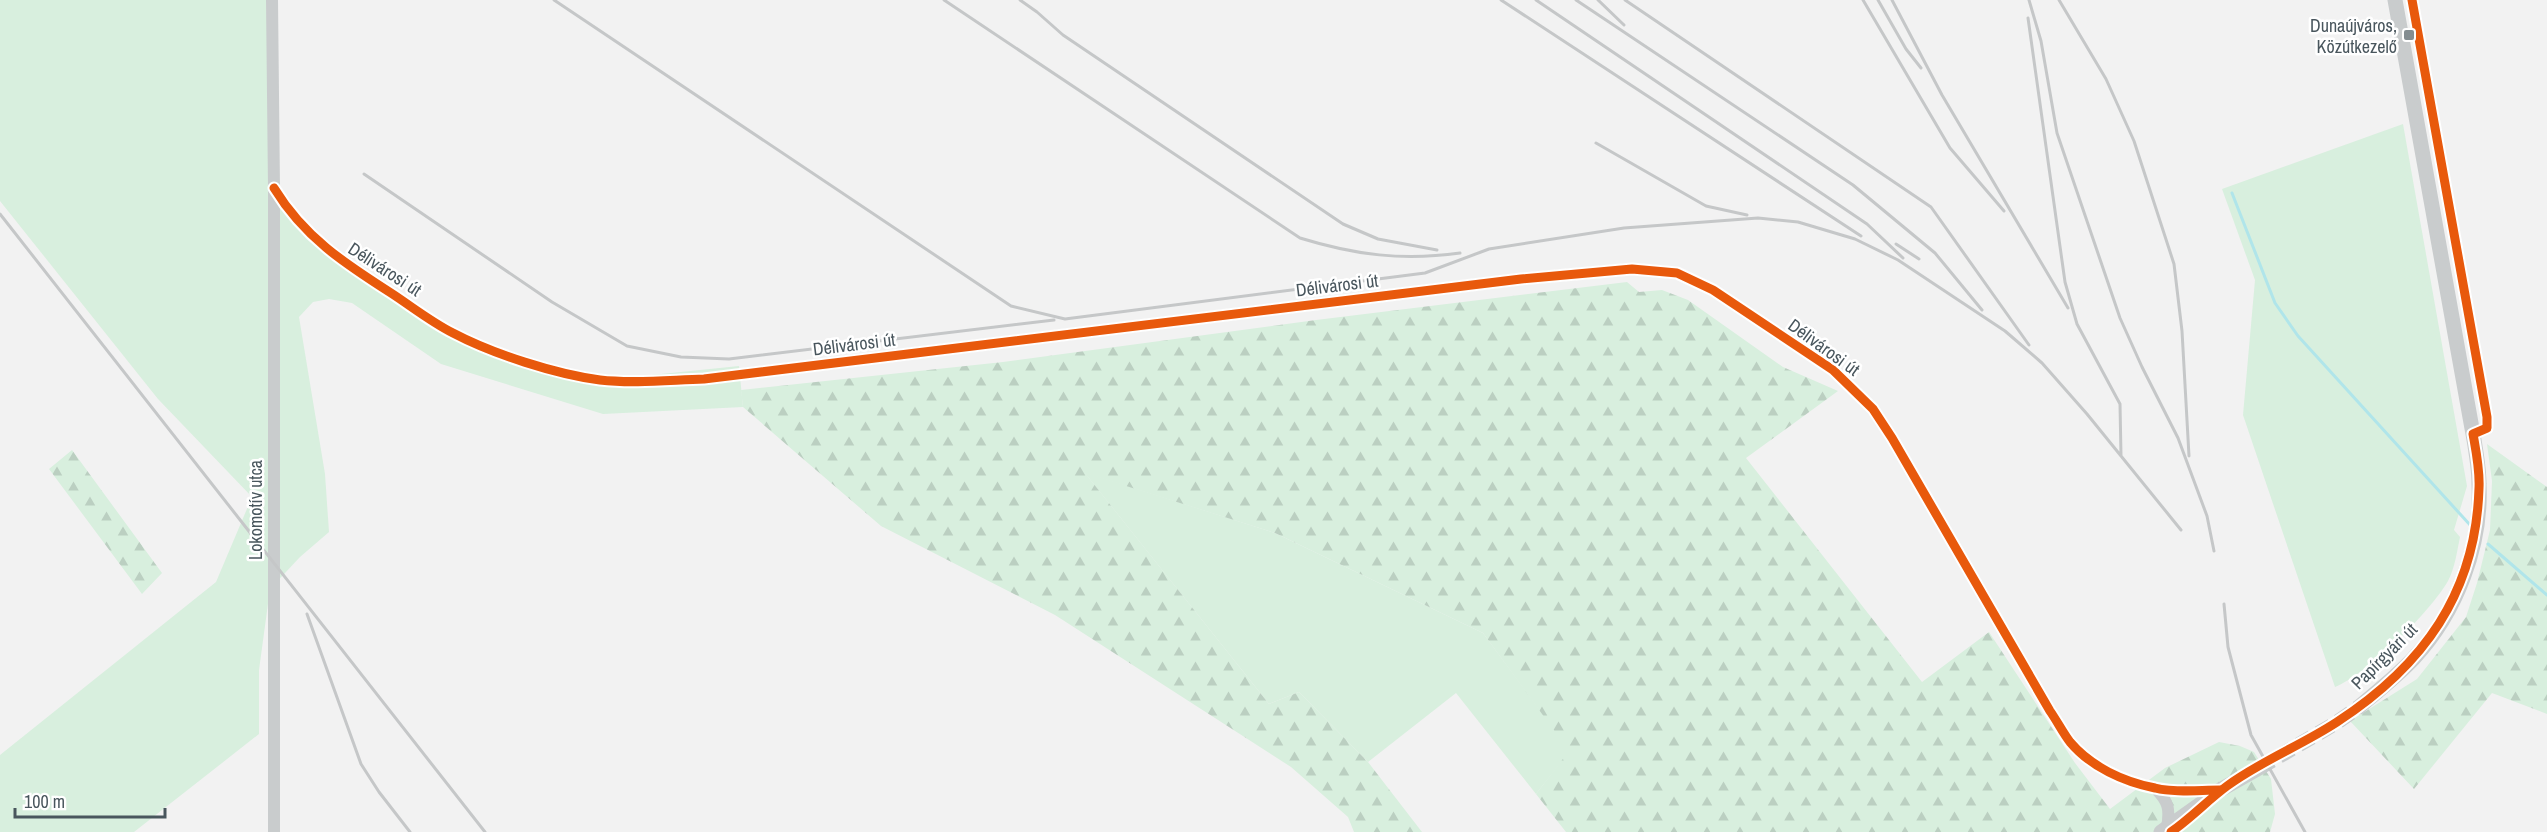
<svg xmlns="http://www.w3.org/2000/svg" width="2547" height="832" viewBox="0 0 2547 832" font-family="'Archivo Narrow',sans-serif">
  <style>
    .grass { fill: #d8efde }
    .forest { fill: url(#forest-firs) }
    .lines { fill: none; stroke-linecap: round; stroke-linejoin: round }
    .stream { stroke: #b0e5ea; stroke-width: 3 }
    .tertiary-tunnel { stroke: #c8cbcd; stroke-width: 15; stroke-dasharray: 15 8; stroke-linecap: butt }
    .minor { stroke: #c9cccd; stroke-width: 12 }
    .tertiary { stroke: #c9cccd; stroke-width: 15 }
    .rail { stroke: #c5c7c8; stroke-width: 3 }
    .cycleway-casing { stroke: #fff; stroke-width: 13 }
    .cycleway { stroke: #e8590c; stroke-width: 9 }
    .poi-dot { fill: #848d91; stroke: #fff; stroke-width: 2 }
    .labels { text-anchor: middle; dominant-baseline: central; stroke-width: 5; stroke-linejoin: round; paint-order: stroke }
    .poi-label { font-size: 18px; fill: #49565d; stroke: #fff; text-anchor: end }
    .street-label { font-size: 18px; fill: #49565d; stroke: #fff }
  </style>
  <defs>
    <pattern id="forest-firs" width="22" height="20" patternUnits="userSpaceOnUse" patternTransform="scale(1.5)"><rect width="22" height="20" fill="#d8efde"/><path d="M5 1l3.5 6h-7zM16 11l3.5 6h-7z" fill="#bbcfc1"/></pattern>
  </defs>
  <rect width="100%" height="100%" fill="#f2f2f2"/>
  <path class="grass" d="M0,0h266l11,186 52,68 136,85 138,41 136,-14 4,41 -140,7 -162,-50 -89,-61 -23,-4 -16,3 -14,15 26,157 4,58 -29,25 -30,32 -11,81v64l-125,98h-134v-77l216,-173 36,-85 -94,-98 -158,-198z
    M2403,124l64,362 -13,44 6,7c-3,14 -5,31 -12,44 -18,31 -80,93 -113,106l-92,-272 12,-135 -33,-91z
    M1084,472l191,61 208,100 87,118 -34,43 -80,-101 -88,69 -69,-70 -30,12z"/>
  <path class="forest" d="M1627,282l12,10 23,-2 26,10 95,67 55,24 -92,67 176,224 67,-50 86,131 35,46 55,-41 54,-26 21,4 14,6 17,27 4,35 -5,18h-704l-30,-38 33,-43 -86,-118 -208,-100 -190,-60 184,231 30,-12 69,70 54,70h-68l-6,-15 -57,-50 -236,-152 -174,-89 -138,-119 -2,-17 262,-28 313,-42z
    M2487,444l60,43v227l-55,-21 -78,96 -64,-68 67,-42 49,-62 11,-34 13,-53 2,-49z
    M72,450l90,123 -20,21 -93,-125z"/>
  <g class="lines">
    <path class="stream" d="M2232,193l43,110 23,33 173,190
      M2488,544l59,51"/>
    <path class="tertiary-tunnel" d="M2259,768l77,-45 23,-16"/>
    <path class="minor" d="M272,0l2,188v644
      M274,188c30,49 70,75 117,105 20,13 40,29 62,40 40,21 102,41 147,47 34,4 70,0 104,-1l817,-100 111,-10 45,4 36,17 120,80 40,39 19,29 158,273c7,10 13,22 20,31 21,25 54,40 85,46 20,5 44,2 65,2
      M2156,789c13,13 14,21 11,39"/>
    <path class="tertiary" d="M2359,707c19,-16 38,-31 55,-49 42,-45 68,-112 65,-174 0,-16 -3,-33 -6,-50l-78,-434
      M2161,832l59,-42 39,-22"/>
    <path class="rail" d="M554,0l457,306 54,13 360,-46 64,-24 135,-21 134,-10 40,4 57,17 43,21 107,71 37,32 45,51 94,116
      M944,0l356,238c55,17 103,23 160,15
      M1020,0l17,12 26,23 280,189 35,15 59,11
      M1501,0l360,236
      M1536,0l331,224 36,34
      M1576,0l277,185 82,68 47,57
      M1598,0l26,25
      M1625,0l306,207 98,138
      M1863,0l87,148 54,63
      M1878,0l28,49 15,19
      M1892,0l50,95 126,213
      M2029,0l12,41 16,92 63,185 22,49 36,71 29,78 7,35
      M2059,0l47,79 28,62 40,123 8,67 7,125
      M2028,18l37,264 12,42 43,80 1,52
      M1596,143l110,63 41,9
      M364,174l188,128 75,44 54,11 48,2 325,-39
      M0,214l485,618
      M1896,244l23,15
      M2224,604l4,43 23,88 54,97
      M307,614l54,150 18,28 31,40"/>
    <defs>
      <path id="cycleway" d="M274,188c30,49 70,75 117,105 20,13 40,29 62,40 40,21 102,41 147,47 34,4 70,0 104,-1l817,-100 111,-10 45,4 36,17 120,80 40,39 19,29 158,273c7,10 13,22 20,31 21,25 54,40 85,46 20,5 44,2 65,2
        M2171,832c20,-14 37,-32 56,-46 34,-25 75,-41 110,-64 86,-56 139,-129 142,-234 1,-18 -3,-37 -6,-54l14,-6v-11l-75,-417"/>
    </defs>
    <use href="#cycleway" class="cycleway-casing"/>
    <use href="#cycleway" class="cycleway"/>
  </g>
  <rect class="poi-dot" x="2403" y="29" width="12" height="12" rx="3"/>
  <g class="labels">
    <g class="poi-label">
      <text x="2397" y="25">Dunaújváros,<tspan x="2397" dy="21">Közútkezelő</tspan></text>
    </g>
    <g class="street-label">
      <text transform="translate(385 269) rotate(33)">Délivárosi út</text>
      <text transform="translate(1337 285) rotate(-7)">Délivárosi út</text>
      <text transform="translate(854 344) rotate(-7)">Délivárosi út</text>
      <text transform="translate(1824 347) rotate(36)">Délivárosi út</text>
      <text transform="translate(255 510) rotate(-90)">Lokomotív utca</text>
      <text transform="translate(2384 656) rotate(-45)">Papírgyári út</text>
    </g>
  </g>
  <path d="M15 808v9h150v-9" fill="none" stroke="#49565d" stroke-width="3"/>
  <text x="24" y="808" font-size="18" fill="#49565d" stroke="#ffffff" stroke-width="4.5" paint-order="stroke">100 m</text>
</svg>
